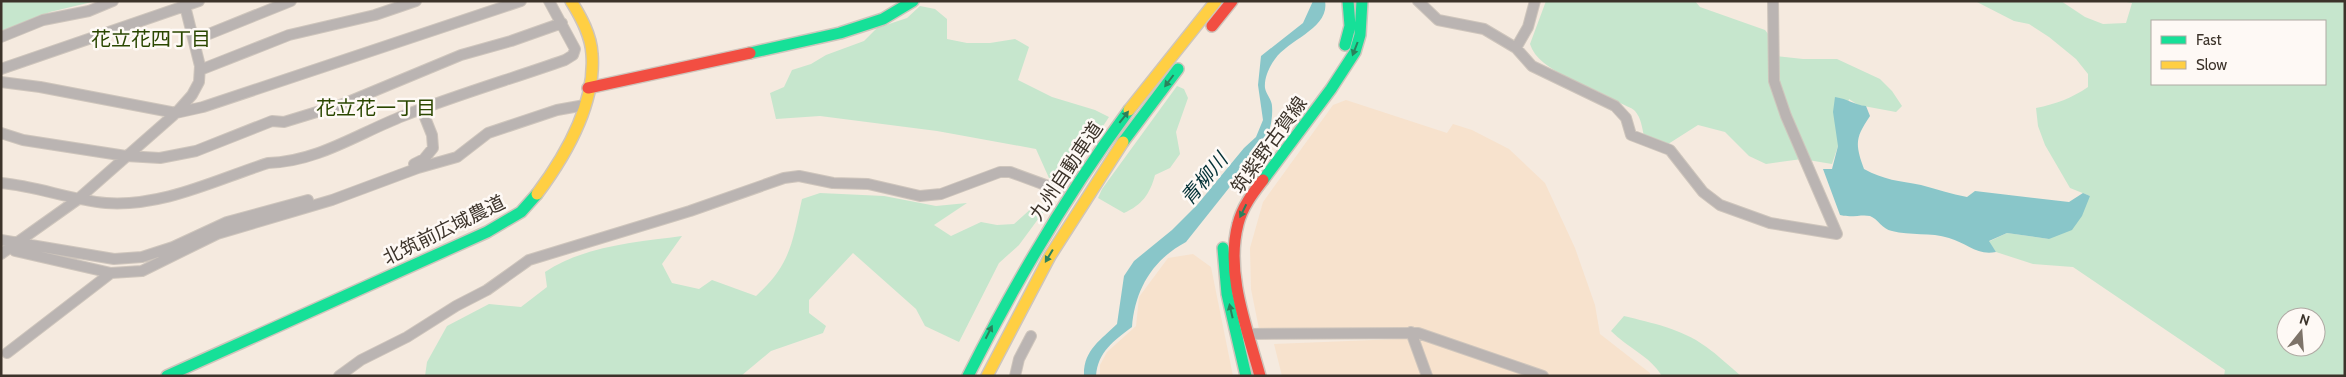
<svg xmlns="http://www.w3.org/2000/svg" width="2346" height="377" viewBox="0 0 2346 377" font-family="Cabin,'Noto Sans JP',sans-serif">
  <style>
    .built { fill: #f7e2cd }
    .green { fill: #c6e6cd; fill-rule: evenodd }
    .water { fill: #89c6c9 }
    .lines { fill: none; stroke-linecap: round; stroke-linejoin: round }
    .street-casing { stroke: #cec5bc; stroke-width: 12 }
    .fast-casing { stroke: #cec5bc; stroke-width: 14 }
    .slow-casing { stroke: #cec5bc; stroke-width: 14 }
    .jam-casing { stroke: #cec5bc; stroke-width: 14 }
    .street { stroke: #bab4b2; stroke-width: 10 }
    .fast { stroke: #16e098; stroke-width: 11 }
    .slow { stroke: #ffcf43; stroke-width: 11 }
    .jam { stroke: #f24e42; stroke-width: 11 }
    .oneway { fill: #2b815c }
    .labels { text-anchor: middle; dominant-baseline: central; stroke-width: 5; stroke-linejoin: round; paint-order: stroke }
    .street-label { font-size: 19px; fill: #3c332a; stroke: #fef9f5 }
    .neighbourhood-label { font-size: 20px; fill: #2a4700; stroke: #fef9f5 }
    .water-label { font-size: 20px; font-style: italic; fill: #023035; stroke: #fef9f5 }
  </style>
  <rect width="100%" height="100%" fill="#f5eadf"/>
  <path class="built" d="M1346,100l101,33 6,-9 19,6 37,19 36,34 30,65 20,57 5,29 50,39v3h-96l-136,-47h-159l-8,-40 -1,-41 13,-46 70,-97z
    M1193,254l18,13 22,109h-133v-11l7,-13 29,-26 3,-29 29,-39z
    M1423,338l105,38h-246l-8,-32z"/>
  <path class="green" d="M1,1h95l-46,11 -49,20z
    M1546,1h149l5,6 65,23 8,10 3,16 27,3h34l43,20 12,12 10,15 -6,6 -38,-7 -9,-6 -11,47 -6,18 -30,-5 -36,5 -17,-8 -24,-24 -27,-7 -33,21 -21,-10c-2,-9 -3,-18 -9,-25 -4,-4 -12,-6 -17,-9 -24,-16 -80,-30 -88,-58z
    M1975,1h86l24,16 18,7 23,-1 6,-20 -11,-2h224v375h-121l1,-6 -152,-103 -40,-3 -37,-12 -8,-10 19,-9 42,6 41,-43 -20,-8 -25,-43 -7,-19 -2,-18c20,-4 36,-10 52,-21v-13l-12,-15 -27,-22 -20,-13 -15,-3zM2152,21h173v63h-173zM2286,317h30v30h-30z
    M920,6l15,3 12,10v20l20,4h23l25,-4 14,8 -11,33 34,17 43,13 14,7 -39,59 -21,2 -13,-29 -99,-18 -117,-15 -44,3 -6,-26 14,-6 8,-17 19,-6 15,-9 38,-14 13,-13 30,-10z
    M1177,86l7,3 4,9 -12,34 4,22 -10,14 -15,7c-5,19 -13,30 -31,38l-26,-15 4,-9z
    M820,193l64,3 52,10 31,-3 -33,22 17,11 30,-14 16,3 17,-1 20,-18 13,1 -28,38 -20,18 -40,79 -34,-16 -9,-17 -63,-56 -44,47v13l17,13 -3,7 -52,18 -30,25h-316l2,-14 20,-36 42,-22 32,3 26,-20 -2,-15c39,-26 92,-30 137,-36l-20,28 10,19 27,6 13,-9 44,16c35,-32 36,-53 46,-97z
    M1624,316c28,7 58,13 81,30 13,9 24,20 36,30h-79c-12,-20 -34,-28 -51,-45z"/>
  <path class="water" d="M1313,1h12c5,27 -36,38 -50,58 -6,8 -11,19 -10,29 1,6 7,12 7,18 1,13 -2,26 -8,38l-78,98c-34,18 -51,48 -54,85 -18,14 -34,24 -36,49h-12c-1,-26 17,-36 33,-52l7,-48 10,-15 38,-31 25,-25 47,-57 12,-11 7,-17 -5,-35 3,-29 42,-33z
    M1835,97c13,2 20,8 31,9l4,10c-15,22 -15,28 -6,53 20,11 35,12 57,16 16,4 30,9 46,12l8,-6 94,11 14,-9 7,3 -8,20 -10,14 -23,9 -42,-6 -18,8 7,11c-19,4 -29,-9 -47,-14 -18,-6 -39,-2 -57,-7 -10,-2 -14,-12 -22,-15 -8,-2 -19,2 -30,-1l-17,-46h9l6,-23 -5,-34z"/>
  <g class="lines">
    <defs>
      <path id="street" d="M1418,1l20,19 46,9 32,19 16,18 83,40 11,12 5,17 39,15 33,42 17,13 50,18 67,11 -51,-118 -12,-35 -1,-80
        M1,37l42,-17 46,-9 24,-10
        M194,40l97,-39
        M1516,48l12,-21 7,-26
        M1,69l198,-68
        M200,70l89,-35 86,-20 41,-14
        M1,82l39,5 136,26 27,-6 318,-106
        M1,133l22,7 103,16 34,2 36,-7 76,-30 12,1 59,-18 118,-49 50,-14 51,-18
        M414,164l10,-5 9,-11 -1,-13 -10,-25
        M1,183c36,3 69,17 105,20 57,4 109,-23 162,-40 49,-1 91,-30 135,-47 53,-21 108,-37 162,-56l8,-5 2,-6 -26,-48
        M1,240l113,19 28,-2 31,-10 54,-25 81,-22
        M15,251l96,22 31,-2 75,-37 115,-34 86,-32 39,-11 31,-24 69,-23 28,-5
        M1,254l76,-54 99,-87 16,-18 7,-13 1,-16 -15,-60
        M1411,332l16,44
        M1245,334l173,-1 125,43
        M7,353l104,-80
        M339,376l22,-16 46,-23 49,-31 31,-16 42,-30 161,-49 94,-33 15,-2 34,7 35,1 52,12 21,-2 59,-22h10l49,18
        M1015,376l4,-17 12,-23"/>
      <path id="fast" d="M1345,45l5,-19 -2,-25
        M750,53l90,-20 43,-14 30,-18
        M1123,142l55,-73
        M1263,180l68,-91 24,-37 5,-17 2,-34
        M1223,248l4,46 19,82
        M167,376l320,-144 34,-20 16,-18
        M968,376c47,-93 99,-182 161,-266"/>
      <path id="slow" d="M1129,110l87,-109
        M537,194c29,-39 59,-90 55,-140 -1,-19 -11,-37 -21,-53
        M987,376l63,-120 73,-114"/>
      <path id="jam" d="M1212,26l20,-25
        M588,88l162,-35
        M1260,376c-13,-48 -35,-103 -22,-152 4,-17 15,-31 25,-44"/>
    </defs>
    <use href="#street" class="street-casing"/>
    <use href="#fast" class="fast-casing"/>
    <use href="#slow" class="slow-casing"/>
    <use href="#jam" class="jam-casing"/>
    <use href="#street" class="street"/>
    <use href="#fast" class="fast"/>
    <use href="#slow" class="slow"/>
    <use href="#jam" class="jam"/>
  </g>
  <defs><path id="oneway-solid" d="M-6-.8H1V-3.2L6.5 0L1 3.2V.8H-6Z" transform="scale(1.25)"/></defs>
  <g class="oneway">
    <use href="#oneway-solid" transform="translate(1355 49) rotate(111)"/>
    <use href="#oneway-solid" transform="translate(1169 81) rotate(127)"/>
    <use href="#oneway-solid" transform="translate(1124 117) rotate(-52)"/>
    <use href="#oneway-solid" transform="translate(1243 211) rotate(116)"/>
    <use href="#oneway-solid" transform="translate(1049 256) rotate(121)"/>
    <use href="#oneway-solid" transform="translate(1231 311) rotate(-103)"/>
    <use href="#oneway-solid" transform="translate(989 332) rotate(-63)"/>
  </g>
  <g class="labels">
    <g class="street-label">
      <text transform="translate(1269 145) rotate(-54)">筑紫野古賀線</text>
      <text transform="translate(1066 171) rotate(-56)">九州自動車道</text>
      <text transform="translate(444 230) rotate(-26)">北筑前広域農道</text>
    </g>
    <g class="neighbourhood-label">
      <text x="151" y="39">花立花四丁目</text>
      <text x="376" y="108">花立花一丁目</text>
    </g>
    <g class="water-label">
      <text transform="translate(1204 179) rotate(-50)">青柳川</text>
    </g>
  </g>
  <rect width="2346" height="377" fill="none" stroke="#3c332a" stroke-width="5"/>
  <rect x="2151" y="20" width="175" height="65" fill="#fef9f5" stroke="#b0aaa4"/>
  <rect x="2161" y="36" width="25" height="8" fill="#16e098" stroke="#b0aaa4"/>
  <text x="2196" y="45" font-size="15" fill="#3c332a">Fast</text>
  <rect x="2161" y="61" width="25" height="8" fill="#ffcf43" stroke="#b0aaa4"/>
  <text x="2196" y="70" font-size="15" fill="#3c332a">Slow</text>
  <g transform="translate(2301 332) rotate(17)"><circle r="24" fill="#fef9f5" stroke="#b0aaa4"/>
  <path d="M0-4L9 19L0 12L-9 19Z" fill="#7d7369"/>
  <text y="-8" font-size="14" font-weight="bold" text-anchor="middle" fill="#3c332a">N</text>
  </g>
</svg>
